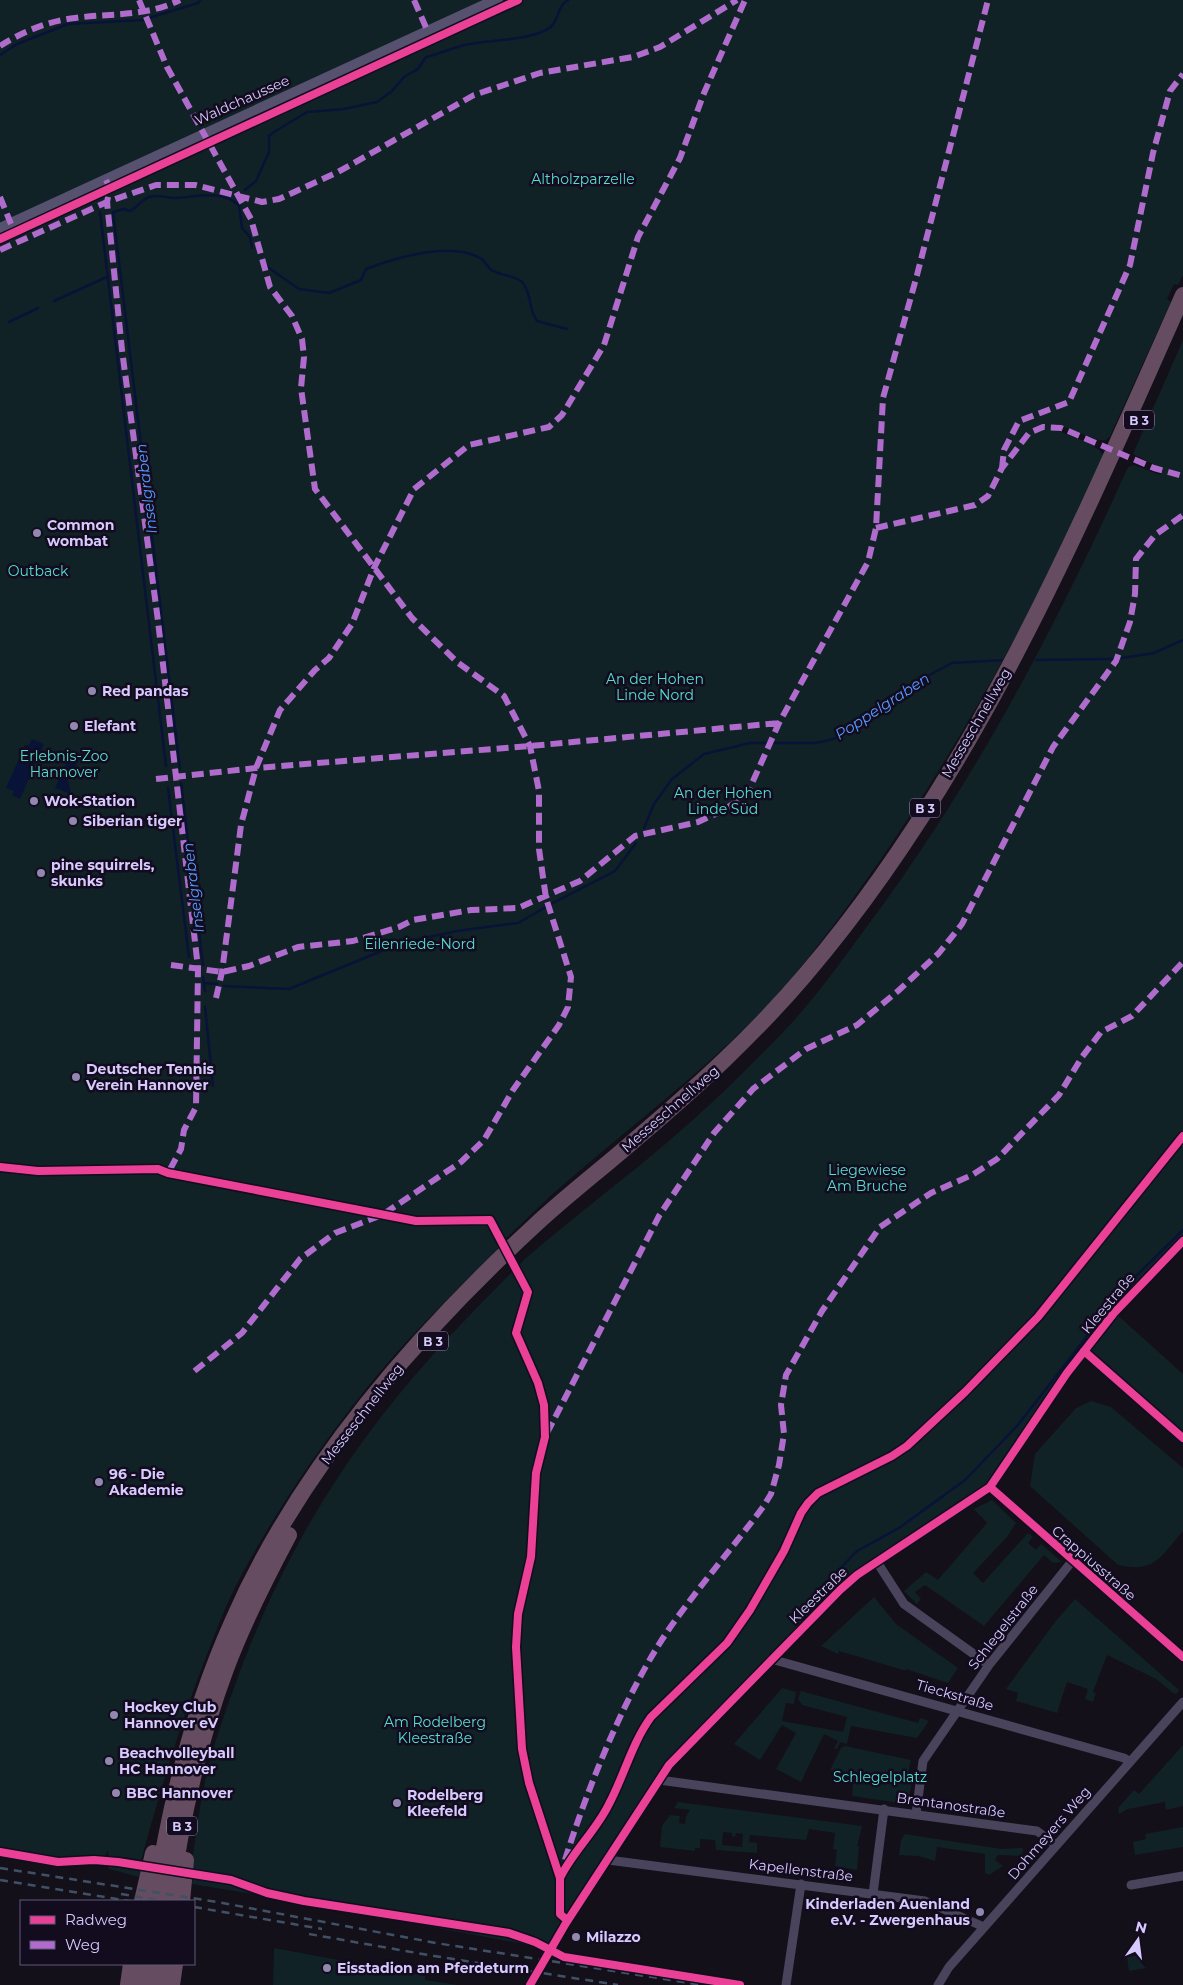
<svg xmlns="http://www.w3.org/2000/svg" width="1183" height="1985" viewBox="0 0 1183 1985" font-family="Montserrat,sans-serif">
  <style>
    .green { fill: #102226; fill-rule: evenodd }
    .water { fill: #091338 }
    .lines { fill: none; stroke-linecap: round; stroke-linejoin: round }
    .stream { stroke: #091338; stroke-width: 2.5 }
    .street { stroke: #49445b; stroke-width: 9 }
    .secondary { stroke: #56516e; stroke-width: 12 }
    .highway { stroke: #654c61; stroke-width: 16 }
    .rail { stroke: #415165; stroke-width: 2.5; stroke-dasharray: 8 6; stroke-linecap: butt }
    .quiet { stroke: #b06ccc; stroke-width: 6; stroke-dasharray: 12 6; stroke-linecap: butt }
    .cycleway-casing { stroke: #120c1e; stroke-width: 11 }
    .cycleway { stroke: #ea4096; stroke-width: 8 }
    .poi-dot { fill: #9288af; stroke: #120c1e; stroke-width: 2 }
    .labels { text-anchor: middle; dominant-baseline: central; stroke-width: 5; stroke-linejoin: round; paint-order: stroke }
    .shield { fill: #120c1e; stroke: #9c90bc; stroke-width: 1 }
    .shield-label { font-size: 12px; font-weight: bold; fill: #d7c9ff }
    .street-label { font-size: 14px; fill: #d7c9ff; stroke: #120c1e }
    .park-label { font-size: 14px; fill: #55dfd1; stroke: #120c1e }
    .poi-label { font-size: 14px; font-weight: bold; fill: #d7c9ff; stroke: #120c1e; text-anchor: start }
    .water-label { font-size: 15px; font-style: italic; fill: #5799ff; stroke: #120c1e }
  </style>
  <rect width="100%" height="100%" fill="#13101a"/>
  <path class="green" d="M0,0h1183v275l-5,10 -4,-1 -7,15 4,3 -61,134 -4,4h-8l-42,-16 -1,6c13,5 43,14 49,26 -63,141 -136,276 -223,403 -37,53 -76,107 -121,154 -61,62 -130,114 -196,171 -20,17 -39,37 -59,55l-11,-19 -6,4 11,23c-44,45 -90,89 -130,138 -47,58 -92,124 -128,191 -13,24 -23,50 -33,76 -27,68 -47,137 -67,208l-17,-3v9l17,4 -2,7 -30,-8 -1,-19 -3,7 -48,2 -57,-9z
    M1183,340v901l-69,71 69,62v70l-101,-90 -85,124 -140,97 -188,190 -119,184 -266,-50 -92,-15 1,-6 41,6 1,-6 -42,-9 -1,-8c4,-25 7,-51 12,-75 7,-35 19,-68 31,-101 44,-123 109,-232 197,-329 26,-30 54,-57 81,-85l3,5 5,-4 -2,-7 6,-6c47,-41 97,-78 145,-119 41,-35 80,-73 117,-112 30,-32 55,-68 81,-103 106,-142 188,-298 260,-458l6,-2 26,10 3,-6 -30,-15z
    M1091,1401l20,6 72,61v63c-23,26 -27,42 -65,34l-88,-79 5,-32 41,-46z
    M992,1500l24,23 -9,14 -34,36 10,10 45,-50 5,4 -5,6 8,7 5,-6 21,18 -9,1 -9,-8 -60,71 -59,-41 -10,7 6,7 -4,5 -13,-13 22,-19 12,8 49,-57 -13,-14z
    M874,1597l22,27 62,44 -10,15 -42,-14 -1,2 -5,-2 -61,-18 -1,3 -17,-8z
    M1075,1599l104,91 -3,4 -3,-1 -17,-14 -49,-24 -14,37 3,1 -3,9 -8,-3 3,-10 -21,-7 -10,31 -41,-12 2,-8 -12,-4 49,-67z
    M782,1688l14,4 -2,12 -8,-1 -4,18 61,11 4,-15 -45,-12 -4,-6 3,-8 117,32 2,-5 9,3 -12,17 -66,-12 -4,18 -7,-2 -3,7 -3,-1 4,-7 -14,-7 -23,48 -25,-13 20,-36 -14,-8 -22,35 -26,-16z
    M1183,1745v61l-17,4 -1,-8 -37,7 -9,5 -1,-6 16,-18 5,4z
    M845,1746l66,14 -3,14 5,2 -5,26 -2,2 -54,-8 2,-22 -24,-4 11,-22z
    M678,1802l184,24 -5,20h2l-2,24 -22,-4 2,-16 -4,-1 2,-16 -26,-4 -3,11 -56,-5 -1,7 8,1v10l-41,-3 -1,-10 -15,-1v9h-5v3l-35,-4 2,-21 8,-11 10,1 -1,7 6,1 1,-8 4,-6 -16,-2zM723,1832l9,1v3l3,1 1,-4 7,1 -1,13 -20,-2z
    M1183,1827v20l-48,8 -2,-13 13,-3 -1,-5z
    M905,1834l96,15 22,-1 -1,8 -24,-1 -3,5 8,6 -14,9 -4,-2v-19l-48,-7 -2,14 -16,-5 -20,-1 2,-15z
    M274,1948l151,28v4l33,5h-185z
    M1140,1955l6,13 -17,3 -2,-14z"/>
  <path class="water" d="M32,739l12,5 -24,55 -8,-4 2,-4 -8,-3 19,-43h4z
    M69,756l10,4 -11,20 3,14 -16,-6z"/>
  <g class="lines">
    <path class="stream" d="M0,55l17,-11 51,-20 74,-4 56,-17 2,-3
      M245,190l11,-9 13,-29v-16l5,-4 33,-20 37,-3 33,-7 15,-11 12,-14 14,-8 8,-12c15,-3 29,-11 44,-13 26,-5 53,-3 76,-14 14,-6 10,-24 22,-30
      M100,212l66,554
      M266,266l33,23 30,4 32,-13 5,-11c29,-11 84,-28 114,-11 6,3 7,10 13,13 10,5 21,4 29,11 10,11 6,27 15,39l30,8
      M54,301l55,-25
      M9,322l29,-14
      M1122,658l32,-5 29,-13
      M1036,660l76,-1
      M180,769l-67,-557 11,-3 6,2c7,-3 11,-11 19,-14 9,-3 18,1 27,1 22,-1 44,-9 63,7l3,23 8,9 2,11
      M181,783l22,182
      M168,788l21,169
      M644,828l10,-24 18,-25 32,-25 46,-11h65l19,-4 56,-35 12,-12 18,-12 32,-17 53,-3
      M551,904l64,-33 21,-28
      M203,977l2,14
      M204,983l13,1
      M224,986l65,3 112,-46 56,-12 61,-8 28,-16
      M205,1007l8,79
      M801,1609l56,-58 42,-23 66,-48 53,-55 108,-139 57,-56"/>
    <path class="street" d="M990,1487l193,170
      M877,1562l27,42 85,61
      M771,1659l353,99 6,4
      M659,1780l378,51 19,14
      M916,1814l7,-53 66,-96 84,-105
      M608,1860l317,41 59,26
      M1131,1885l52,-9
      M873,1894l11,-85
      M530,1985l36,-62 103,-158 171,-175 17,-15 133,-88 77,-114 47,-60 69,-72
      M786,1985l15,-101
      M938,1985l11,-18 234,-265"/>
    <path class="secondary" d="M0,229l497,-229"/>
    <path class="highway" d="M142,1901l11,-48
      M155,1901c14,-96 38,-192 78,-281 66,-151 180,-282 300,-393 33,-31 70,-59 104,-89 60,-51 117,-103 168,-163 170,-199 273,-444 378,-680
      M170,1901c11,-79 28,-157 56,-232 17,-46 40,-91 63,-134
      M182,1901l4,-41
      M128,1985l3,-21
      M143,1985l3,-21
      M158,1985l3,-21
      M172,1985l3,-21"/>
    <path class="rail" d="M0,1868l217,34 219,41 266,42
      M0,1880l129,21
      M121,1894l42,7
      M194,1907l128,22
      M309,1934l125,22 184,29"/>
    <path class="quiet" d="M139,0l28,67 84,152 19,68 22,29 10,23 2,18 -3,31 14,101 97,129 45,44 47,34 26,50 9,45v58l7,49 25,79 -3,30 -9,18 -46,65 -29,50 -23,22 -79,53 -47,18 -35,26 -58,74 -50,40
      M414,0l14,32
      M0,46c22,-14 48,-25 75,-28 36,-5 71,-1 105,-18
      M106,180l4,8 -3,14 15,148 36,271 40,347 -2,139 -12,23 -3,19 -13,24
      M0,197l11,27
      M0,250l107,-48 49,-17h39l67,17 17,-3 59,-27 136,-77 66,-22 93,-16 27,-10 77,-47
      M1002,468l2,-18 15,-29 50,-19 61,-137 23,-112 17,-62 13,-17
      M876,528l99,-23 13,-9 14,-28 27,-35 14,-6 18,1 93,40 29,8
      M156,779l100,-11 274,-22 249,-23
      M171,965l51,7 27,-6 49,-19 55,-6 46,-14 14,-7 58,-10 47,-2 62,-27 55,-45 63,-14 22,-10 21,-13 8,-9 30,-67 89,-161 8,-34 7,-130 34,-123 71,-275
      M216,998l6,-26 19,-147 15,-57 24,-58 35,-40 14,-12 23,-34 22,-56 40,-79 55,-44 80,-18 13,-12 42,-70 34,-108 42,-79 24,-65 41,-93
      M547,1433l112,-217 55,-83 39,-44 53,-40 51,-24 41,-34 41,-38 23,-29 91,-177 63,-86 14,-39 5,-28 1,-35 19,-24 28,-20
      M565,1860c23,-74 64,-176 109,-238 28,-39 60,-76 89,-115l8,-13 8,-29 5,-31 -3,-29 5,-30 36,-64 58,-84 51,-34 41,-18 25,-16 62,-64 23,-38 19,-25 31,-16 51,-54"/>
    <defs>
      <path id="cycleway" d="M0,239l518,-239
        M0,1167l38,4 120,-2 10,4 248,48 74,-1 38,72 -12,41 22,50 6,22 1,32 -9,36 -5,84 -13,57 -2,33 6,102 7,34 31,95v36l7,6
        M1084,1351l99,87
        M990,1487l193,170
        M0,1852l58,10 36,-2 24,2 113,18 36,13 37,8 205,32 26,9 29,15 176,28
        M560,1878c13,-27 36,-47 49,-74 15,-28 23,-61 42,-87l76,-74 23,-33 34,-59 17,-38 7,-10 10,-10 74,-37 15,-10 58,-54 73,-75 145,-181
        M530,1985l36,-62 103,-158 171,-175 17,-15 133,-88 77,-114 47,-60 69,-72"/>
    </defs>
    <use href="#cycleway" class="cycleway-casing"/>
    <use href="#cycleway" class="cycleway"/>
  </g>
  <g class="poi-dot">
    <circle cx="37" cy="533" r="5"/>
    <circle cx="92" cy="691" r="5"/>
    <circle cx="74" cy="726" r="5"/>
    <circle cx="34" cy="801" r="5"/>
    <circle cx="73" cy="821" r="5"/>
    <circle cx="41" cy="873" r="5"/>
    <circle cx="76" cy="1077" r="5"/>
    <circle cx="99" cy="1482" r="5"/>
    <circle cx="114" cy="1715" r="5"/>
    <circle cx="109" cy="1761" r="5"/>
    <circle cx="116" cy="1793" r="5"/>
    <circle cx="397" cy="1803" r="5"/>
    <circle cx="980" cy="1912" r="5"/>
    <circle cx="576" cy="1937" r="5"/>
    <circle cx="327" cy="1968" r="5"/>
  </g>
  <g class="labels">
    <g class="shield">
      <rect x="1124" y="410.5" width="30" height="19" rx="4"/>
      <rect x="910" y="798.5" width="30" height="19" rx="4"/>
      <rect x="418" y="1331.5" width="30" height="19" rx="4"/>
      <rect x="167" y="1816.5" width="30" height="19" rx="4"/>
    </g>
    <g class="shield-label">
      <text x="1139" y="420">B 3</text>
      <text x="925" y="808">B 3</text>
      <text x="433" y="1341">B 3</text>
      <text x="182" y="1826">B 3</text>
    </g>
    <g class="street-label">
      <text transform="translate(242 100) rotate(-24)">Waldchaussee</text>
      <text transform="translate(976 723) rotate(-60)">Messeschnellweg</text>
      <text transform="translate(670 1109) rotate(-41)">Messeschnellweg</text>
      <text transform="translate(1108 1303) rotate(-50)">Kleestraße</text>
      <text transform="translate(362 1414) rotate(-52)">Messeschnellweg</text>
      <text transform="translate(1094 1563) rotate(41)">Crappiusstraße</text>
      <text transform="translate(818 1595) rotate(-44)">Kleestraße</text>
      <text transform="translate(1003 1627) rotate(-52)">Schlegelstraße</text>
      <text transform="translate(955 1695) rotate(16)">Tieckstraße</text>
      <text transform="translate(951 1805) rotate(8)">Brentanostraße</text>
      <text transform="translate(1049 1833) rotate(-49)">Dohmeyers Weg</text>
      <text transform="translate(801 1870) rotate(7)">Kapellenstraße</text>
    </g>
    <g class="park-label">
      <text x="583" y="179">Altholzparzelle</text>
      <text x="38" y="571">Outback</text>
      <text x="655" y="679">An der Hohen<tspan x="655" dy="16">Linde Nord</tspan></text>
      <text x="64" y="756">Erlebnis-Zoo<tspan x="64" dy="16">Hannover</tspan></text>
      <text x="723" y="793">An der Hohen<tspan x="723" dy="16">Linde Süd</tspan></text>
      <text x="420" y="944">Eilenriede-Nord</text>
      <text x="867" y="1170">Liegewiese<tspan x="867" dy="16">Am Bruche</tspan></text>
      <text x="435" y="1722">Am Rodelberg<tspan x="435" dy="16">Kleestraße</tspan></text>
      <text x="880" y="1777">Schlegelplatz</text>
    </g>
    <g class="poi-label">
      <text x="47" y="525">Common<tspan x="47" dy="16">wombat</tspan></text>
      <text x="102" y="691">Red pandas</text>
      <text x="84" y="726">Elefant</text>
      <text x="44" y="801">Wok-Station</text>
      <text x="83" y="821">Siberian tiger</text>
      <text x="51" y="865">pine squirrels,<tspan x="51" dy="16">skunks</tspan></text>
      <text x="86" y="1069">Deutscher Tennis<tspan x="86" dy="16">Verein Hannover</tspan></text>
      <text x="109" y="1474">96 - Die<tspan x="109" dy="16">Akademie</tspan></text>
      <text x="124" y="1707">Hockey Club<tspan x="124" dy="16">Hannover eV</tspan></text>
      <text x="119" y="1753">Beachvolleyball<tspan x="119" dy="16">HC Hannover</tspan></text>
      <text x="126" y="1793">BBC Hannover</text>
      <text x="407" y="1795">Rodelberg<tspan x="407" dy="16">Kleefeld</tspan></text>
      <text x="970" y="1904" text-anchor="end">Kinderladen Auenland<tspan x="970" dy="16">e.V. - Zwergenhaus</tspan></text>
      <text x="586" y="1937">Milazzo</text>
      <text x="337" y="1968">Eisstadion am Pferdeturm</text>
    </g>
    <g class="water-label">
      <text transform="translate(146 489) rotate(-97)">Inselgraben</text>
      <text transform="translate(882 706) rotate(-33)">Poppelgraben</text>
      <text transform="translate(193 888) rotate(-97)">Inselgraben</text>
    </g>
  </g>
  <rect x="20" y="1900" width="175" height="65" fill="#120c1e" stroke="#615878"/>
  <rect x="30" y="1916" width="25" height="8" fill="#ea4096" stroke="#615878"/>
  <text x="65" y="1925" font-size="15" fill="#d7c9ff">Radweg</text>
  <rect x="30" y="1941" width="25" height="8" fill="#b06ccc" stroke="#615878"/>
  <text x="65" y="1950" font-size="15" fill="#d7c9ff">Weg</text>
  <g transform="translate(1138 1940) rotate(14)" stroke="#120c1e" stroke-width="4" paint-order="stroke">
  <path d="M0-4L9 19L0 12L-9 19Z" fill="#d7c9ff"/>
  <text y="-8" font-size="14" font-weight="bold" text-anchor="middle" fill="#d7c9ff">N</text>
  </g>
</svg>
